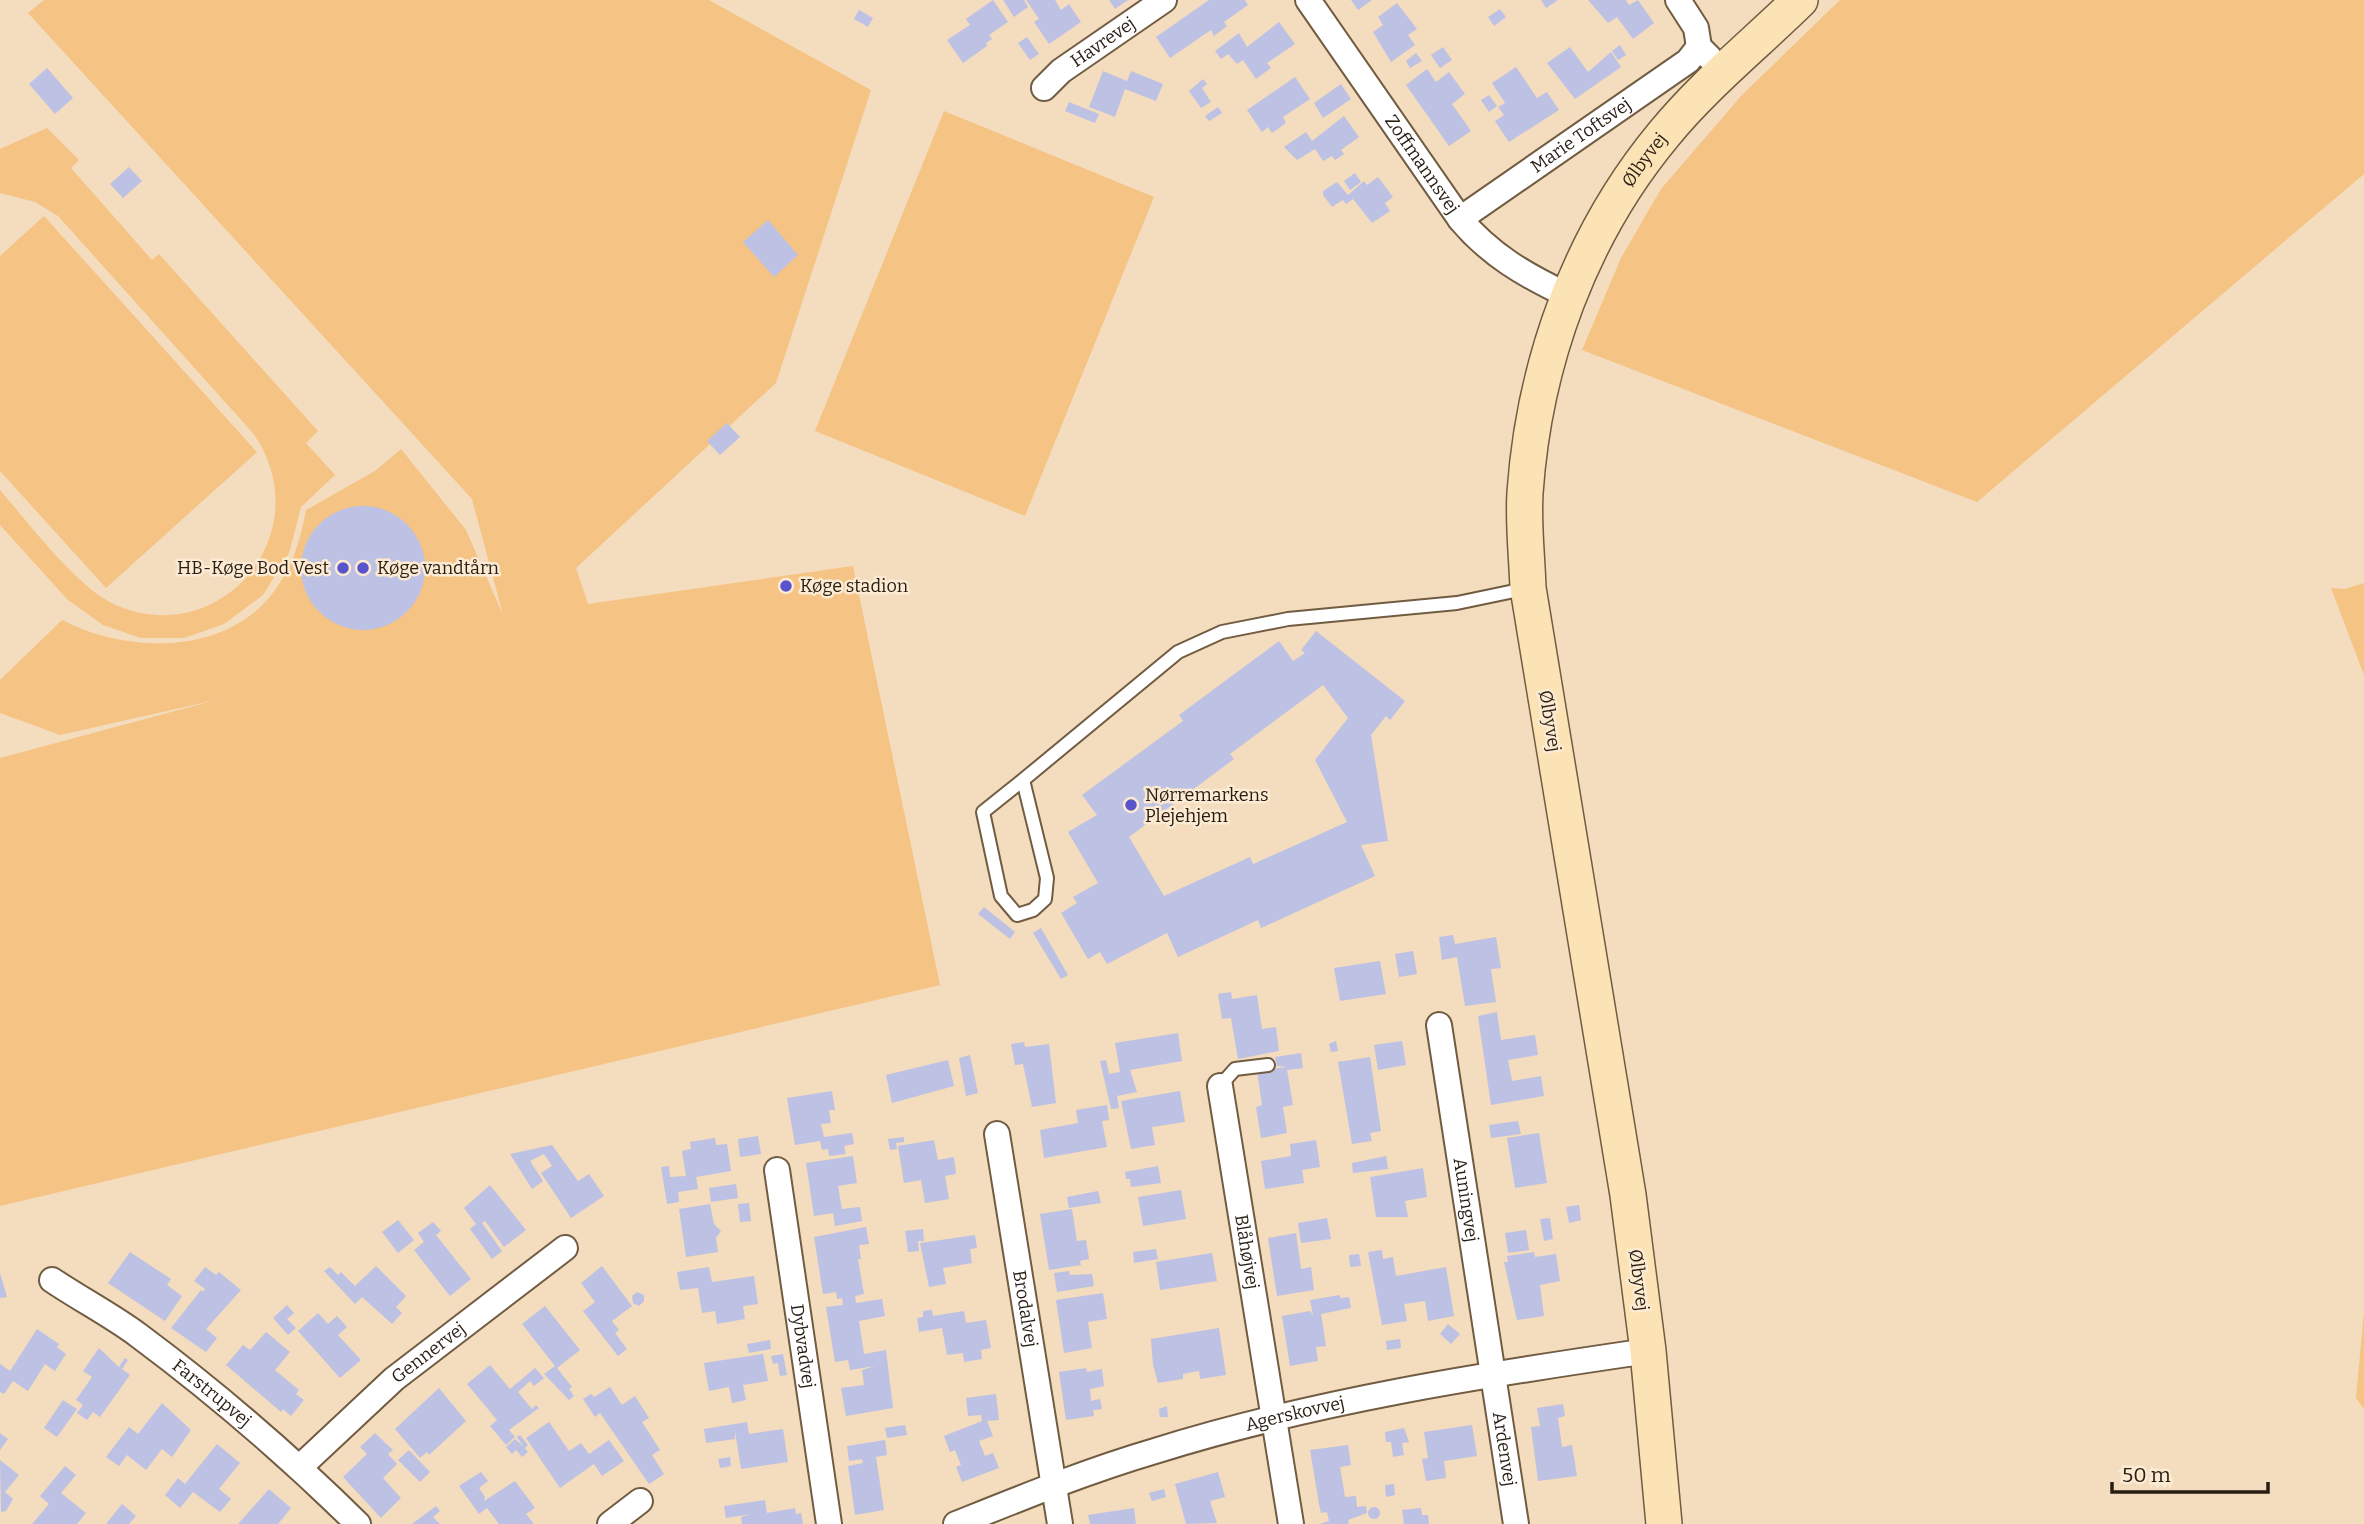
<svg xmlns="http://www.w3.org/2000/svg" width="2364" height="1524" viewBox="0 0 2364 1524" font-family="Bitter,serif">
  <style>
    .green { fill: #f5c383 }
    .building { fill: #bdc1e3; fill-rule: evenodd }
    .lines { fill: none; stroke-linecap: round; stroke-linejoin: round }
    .lane-casing { stroke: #715c42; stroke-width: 16 }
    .street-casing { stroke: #715c42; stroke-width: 28 }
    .secondary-casing { stroke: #715c42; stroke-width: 38 }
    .lane { stroke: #fff; stroke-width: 12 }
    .street { stroke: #fff; stroke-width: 24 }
    .secondary { stroke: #fbe3b6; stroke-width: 35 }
    .poi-dot { fill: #5a54cc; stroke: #fdead2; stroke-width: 2.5 }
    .labels { text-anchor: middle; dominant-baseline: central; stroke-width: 5; stroke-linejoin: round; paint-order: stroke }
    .street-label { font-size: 18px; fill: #271e13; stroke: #fdead2 }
    .poi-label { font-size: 18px; fill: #271e13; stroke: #fdead2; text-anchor: start }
  </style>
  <rect width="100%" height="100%" fill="#f4dcbe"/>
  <path class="green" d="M44,0h665l162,90 -95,293 -200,185 12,36 265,-38 87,419 -940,221v-448l216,-58 -156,35 -60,-22v-33l62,-60c70,36 174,36 219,-39 14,-22 20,-45 25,-71l69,-39 26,-22 65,81 37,85 -31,-116 -444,-486z
    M1840,0h524v174l-387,328 -395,-152 39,-92 40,-69 81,-94z
    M944,111l210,86 -129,319 -210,-85z
    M47,128l32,32 -8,8 81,92 7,-6 159,177 -12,12 29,32 -34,32 -12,46 -26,42 -39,29 -40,14h-43l-38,-13 -35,-25 -68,-75v-35c29,33 78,100 118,116 109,44 203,-80 134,-174l-194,-216 -23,-14 -35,-9v-44z
    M44,216l213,236 -151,136 -106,-117v-215z
    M2364,583v92l-33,-87 14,1z
    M2364,1312v97l-8,-11z"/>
  <path class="building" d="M993,0l15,22 -19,13 3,4 -6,4 1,3 -24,17 -16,-23 23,-15 -4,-6z
    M1003,0h21l4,7 -14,10z
    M1026,0h29l6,10 8,-6 12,18 -32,22 -15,-22 5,-3z
    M1109,0h19l-13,9z
    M1209,0h36l3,5 -24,17 3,4 -13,10 -3,-6 -41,28 -14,-21z
    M1351,0h21l-14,10z
    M1541,0h17l-12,8z
    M1588,0h38l3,5 9,-5 16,23 -21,16 -16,-22 -9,6z
    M1397,3l20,26 -9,6 7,10 -24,17 -18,-30 10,-7 -5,-8z
    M1500,9l6,8 -12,9 -6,-9z
    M859,10l14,8 -5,9 -14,-8z
    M1279,22l16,22 -28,19 4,5 -15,11 -13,-19 -6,4 -9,-10 -7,5 -6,-8 24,-18 8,14z
    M1027,37l12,17 -9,6 -12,-17z
    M1620,45l6,10 -8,5 -6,-9z
    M1443,47l9,13 -12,8 -9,-13z
    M1570,47l18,25 23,-20 10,15 -46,32 -28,-36z
    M1416,53l6,8 -12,7 -4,-7z
    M1516,67l21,31 10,-6 12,18 -50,32 -14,-21 9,-6 -6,-8 7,-4 -13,-20z
    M47,68l26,30 -18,16 -26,-30z
    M1427,69l9,13 13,-10 16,22 -13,10 19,27 -22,15 -43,-61z
    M1103,71l24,10 4,-10 32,13 -7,17 -31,-12 -10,28 -26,-10z
    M1295,77l15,22 -27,18 3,6 -14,10 -4,-6 -6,5 -15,-22z
    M1203,79l4,5 -5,4 9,14 -10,6 -12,-17z
    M1341,84l10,15 -28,19 -9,-15z
    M1489,95l8,11 -8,6 -8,-12z
    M1069,102l30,12 -4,9 -30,-12z
    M1218,107l4,6 -13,8 -4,-5z
    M1344,116l15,21 -18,13 3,4 -9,6 -3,-4 -9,5 -8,-12 -18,11 -13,-13 22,-15 6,9z
    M129,167l13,14 -19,17 -13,-14z
    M1355,173l6,9 -11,8 -6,-9z
    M1378,177l15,20 -8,6 5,8 -18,12 -19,-24 -7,5 -3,-4 -11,7 -9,-12v-4l14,-9 11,13 16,-14 3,4z
    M768,220l30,35 -24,22 -31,-35z
    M727,423l13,14 -20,18 -13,-14z
    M301 568a62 62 0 1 1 124 0a62 62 0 1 1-124 0Z
    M1316,631l89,70 -15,19 -4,-4 -15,19 17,106 -27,4 14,31 -114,52 -3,-8 -80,37 -11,-24 -60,31 -7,-12 -12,7 -27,-46 16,-10 -4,-6 25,-14 -30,-51 29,-17 -15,-20 101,-74 -4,-6 100,-74 14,20 12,-8 -4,-3zM1323,685l25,33 -33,42 32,62 -94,42 -3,-7 -86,39 -35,-59 105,-78 -4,-5z
    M984,907l31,25 -5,7 -32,-25z
    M1041,928l27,47 -7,4 -28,-46z
    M1453,935l2,9 41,-7 5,31 -10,1 5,33 -31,4 -8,-49 -15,3 -3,-23z
    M1413,951l4,23 -18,3 -4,-23z
    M1380,961l6,33 -46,7 -6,-33z
    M1231,992l1,7 25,-4 5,34 14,-2 3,24 -41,8 -7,-41 -9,1 -4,-25z
    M1497,1012l4,28 34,-5 3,20 -30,5 4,21 29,-5 3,20 -53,9 -13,-89z
    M1178,1033l4,28 -52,9 7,22 -20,4 2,12 -8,1 -11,-48 6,-1 3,14 11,-2 -5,-29z
    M1336,1041l2,10 -7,1 -2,-8z
    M1402,1041l4,24 -28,5 -4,-25z
    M1024,1042l1,5 24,-3 7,59 -24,4 -9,-43 -8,1 -4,-21z
    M1301,1053l2,15 -16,2 6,35 -10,2 4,26 -26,5 -5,-31 6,-2 -5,-34 30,-4 -10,-1 -2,-9z
    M970,1055l8,38 -12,3 -7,-38z
    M1370,1057l11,74 -11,2 2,8 -20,3 -14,-82z
    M948,1060l6,26 -62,17 -6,-28z
    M832,1091l3,19h-6l2,13 -10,1 3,13 28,-4 2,11 -10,2 2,8 -17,2 -1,-7 -6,1 -2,-9 -25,4 -8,-47z
    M1180,1091l5,31 -33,5 3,18 -24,4 -10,-48z
    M1107,1105l2,15 -7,1 5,26 -63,11 -4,-28 38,-7 -2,-13z
    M1518,1121l3,13 -30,4 -2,-13z
    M1539,1133l8,50 -32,5 -8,-50z
    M758,1136l3,18 -21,3 -2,-18z
    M904,1137v5l-8,1 1,6 -7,1 -2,-11z
    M715,1138l1,7 11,-1 4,27 -35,6 2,12 -20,3 1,10 -12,2 -6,-37 8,-1 1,11 16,-1 -4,-25 9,-2 -1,-7z
    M934,1140l4,20 16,-3 2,17 -11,2 4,23 -24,4 -4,-23 -17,3 -6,-37z
    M1316,1140l4,27 -18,3 2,13 -39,6 -4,-28 30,-5 -1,-12z
    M552,1145l26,36 11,-7 15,22 -33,22 -30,-45 11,-7 -8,-12 -14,7 13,20 -11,8 -22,-35z
    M853,1156l4,27 -19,3 4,23 18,-2 2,14 -27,5 -2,-13 -19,3 -8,-53z
    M1386,1156l2,13 -35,4 -1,-10z
    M1158,1166l3,17 -30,4 -1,-8h-4l-1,-7z
    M1423,1168l4,29 -22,4 3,16h-32l-6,-40z
    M736,1184l2,14 -27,4 -2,-14z
    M490,1185l36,45 -22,17 -19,-26 -3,2 20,28 -10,8 -22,-30 6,-5 -12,-16z
    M1181,1190l5,29 -43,7 -5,-29z
    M1098,1191l3,12 -32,5 -2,-11z
    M749,1203l2,18 -11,1 -2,-18z
    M710,1204l4,20 7,7 -5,7 2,14 -32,5 -7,-48z
    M1579,1205l2,15 -12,3 -3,-16z
    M1072,1209l5,32 9,-1 3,19 -9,2 1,4 -32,5 -9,-56z
    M1327,1218l4,21 -30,4 -3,-20z
    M1550,1218l3,21 -9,2 -4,-22z
    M398,1220l16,20 -16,13 -16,-21z
    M433,1222l8,9 -5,4 35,44 -21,17 -36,-46 10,-8 -6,-9z
    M866,1227l3,17 -10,1 2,14h-3l6,35 -9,2 1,7 26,-4 3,17 -26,5 5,33 22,-4 7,58 -47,8 -5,-28 23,-3 -2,-15 13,-4 -25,4 -2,-10 -13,2 -9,-55 17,-2 -1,-7 -5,1 -1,-7 -13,2 -9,-57z
    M923,1229l1,12h-6l1,10 -11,1 -3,-21z
    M1526,1230l3,20 -21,3 -3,-20z
    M1296,1233l5,36 10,-2 3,23 -37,6 -9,-58z
    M975,1235l2,13 -7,1 2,14 -29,5 3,16 -17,3 -9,-44z
    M1156,1249l2,10 -24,4 -1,-11z
    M1382,1250l1,9 10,-2 3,19 50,-9 8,49 -26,5 -3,-20 -21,3 3,17 -25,4 -14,-73z
    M130,1252l41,27 -4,6 15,11 -17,25 -57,-38z
    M1534,1252l1,5 21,-3 4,27 -20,4 4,31 -27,4 -13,-58h4l-1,-6z
    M1212,1253l5,28 -57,9 -4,-28z
    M1359,1254l2,12 -11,1 -1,-12z
    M376,1266l30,30 -10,11 6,6 -10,11 -30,-27 -7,7 -31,-33 6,-4 8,8 3,-3 14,14z
    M602,1266l30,40 -20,15 7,9 -4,3 12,16 -9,7 -35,-45 12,-9 -14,-19z
    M205,1267l11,8 3,-3 22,18 -35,39 11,9 -11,14 -35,-24 30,-38 2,2 2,-3 -11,-8z
    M709,1267l3,15 42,-6 4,28 -15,2 2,13 -28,5 -2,-13 -13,2 -4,-25 -18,2 -3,-18z
    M1069,1271l1,4 22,-1 2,12 -37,6 -3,-19z
    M0,1273l7,24 -7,1z
    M637,1292l7,3v6l-5,5 -6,-3 -1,-7z
    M1103,1293l4,26 -19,3 4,26 -28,5 -8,-53z
    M1340,1295v3l9,-1 2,11 -30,6 5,32 -10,1 2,14 -28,5 -8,-50 28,-5 3,4 -3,-15z
    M287,1305l7,8 -7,6 9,9 -8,7 -15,-17z
    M545,1306l35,44 -23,18 15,19 -3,2 5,7 -5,4 -25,-26 11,-8 -33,-42z
    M932,1310l1,6 31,-5 2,12 20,-3 5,28 -10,2 1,9 -18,3 -1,-9 -16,2 -5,-27 -23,4 -2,-14 6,-1v-6z
    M318,1313l10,11 9,-8 10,11 -9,8 23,25 -21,18 -42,-47z
    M1448,1324l12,10 -9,10 -11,-10z
    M1219,1328l7,47 -26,4 -1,-8 -16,3v5l-25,4 -5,-18 -2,-26z
    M37,1329l22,15 -2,3 9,7 -11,17 -10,-7 -17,27 -15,-10 -9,13 -4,-2v-28l10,7z
    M266,1332l24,20 -15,18 24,20 -3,4 8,6 -13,16 -8,-7 -2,3 -55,-47 17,-20 7,5z
    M1400,1339l1,9 -14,2 -1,-9z
    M770,1340l1,9 -22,4 -2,-9z
    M99,1348l20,19 6,-9 3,2 -6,9 8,6 -30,42 -7,-5 -6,8 -10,-7 6,-8 -7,-5 16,-23 -9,-6z
    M763,1354l5,27 -25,4 3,15 -14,3 -3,-16 -20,4 -5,-28z
    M783,1354l4,21 -7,1 -2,-13 -5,1 -2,-8z
    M490,1365l20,24 25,-21 9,10 -10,8 -4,-5 -12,11 14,17 4,-4 3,3 -30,22 6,7 -9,8 -16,-19 7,-6 -30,-36z
    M1086,1368l1,4 15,-3 2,17 -14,3 1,12 9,-2 2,10 -9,1 1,6 -28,4 -7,-48z
    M610,1387l12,18 13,-9 14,22 -7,4 18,28 -8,5 12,19 -15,10 -49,-71 -5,4 -12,-18 8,-5 3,3z
    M439,1388l27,33 -37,34 -2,-3 -7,6 -25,-29z
    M996,1394l3,26 -12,1 6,15 -14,5 6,15 8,-3 6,15 -37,14 -6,-15 5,-2 -6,-15 -5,2 -6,-16 38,-15 -1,-6 -13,1 -2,-18z
    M63,1400l14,9 -20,28 -13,-9z
    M162,1403l29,27 -19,27 -10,-8 -16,21 -19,-15 -8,11 -13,-9 23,-30 9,7z
    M1563,1404l2,12 -7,2 4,29 10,-2 5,31 -39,5 -7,-54 9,-1 -3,-18z
    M1167,1406l1,11h-8l-1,-8z
    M549,1422l20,29 12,-8 8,11 20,-14 15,21 -22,15 -8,-12 -34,24 -34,-50z
    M747,1422l2,12 34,-5 5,33 -47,7 -6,-38v8l-29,4 -2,-14z
    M905,1425l2,10 -20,3 -2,-10z
    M1472,1425l5,31 -33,5 2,17 -20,3 -4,-22 6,-1 -4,-26z
    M1404,1428l5,14 -7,1 2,12 -11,2 -2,-15h-5l-1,-10z
    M0,1433l8,6 -8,11z
    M375,1433l18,17 -5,4 9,10 -14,14 18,20 -20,20 -38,-41 24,-23 -7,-7z
    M520,1435l8,10 -3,3 3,4 -6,5 -6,-7 -4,4 -6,-7 9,-8 8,7 -6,-9z
    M885,1440l2,15 -11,2 8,53 -29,5 -7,-49 15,-3 -1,-4 -13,2 -2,-15z
    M217,1444l23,19 -21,26 12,10 -11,13 -27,-20 -13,16 -15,-13 13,-17 7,6z
    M1348,1445l3,20 -11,2 5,30 11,-1 1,11 9,-1 1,7 -19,7 1,4h-29l9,-3 -2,-9 -6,1 -2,-9 -9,-54z
    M409,1450l21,22 -10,10 -22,-22z
    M730,1457l1,9 -11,2 -2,-9z
    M0,1460l19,15 -14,17 8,7 -7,12 -5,1z
    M65,1466l11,9 -15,18 25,20 -9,11h-45l17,-20 -9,-8z
    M481,1472l7,9 -9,7 6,9 -1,4 31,-20 20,27 -9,6 8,10h-35l-12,-16 -8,6 -20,-28z
    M1218,1472l7,25 -15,4 7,22 -31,1 -11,-40z
    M1394,1484l1,11 -9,2 -1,-12z
    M269,1489l22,19 -13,16h-40z
    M1164,1489l2,8 -14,4 -3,-8z
    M765,1500l2,13 28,-5 1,6 5,-1 2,11h-61l-1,-7 10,-3 -25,4 -2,-12z
    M122,1504l14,12 -7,8h-23z
    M436,1506l4,5 -7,6 7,7h-28z
    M1368 1513a6 6 0 1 1 12 0a6 6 0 1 1-12 0Z
    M1134,1508l2,16h-46l-2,-9z
    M1421,1508l1,7h6l1,9h-25l-2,-14z"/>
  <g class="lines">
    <defs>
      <path id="lane" d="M1023,780l-40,32 18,84 16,19 16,-5 12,-11 2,-21 -24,-98 155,-128 44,-20 66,-13 169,-16 67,-14
        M1220,1086l15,-17 33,-4"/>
      <g id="street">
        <path id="s1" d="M1308,0l152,219c30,36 65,56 107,76"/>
        <path d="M1678,0l18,28 3,19 10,10"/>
        <path id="s2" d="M1044,88l17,-17 103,-71"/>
        <path id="s3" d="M1460,219l228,-158 11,-14"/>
        <path id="s4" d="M1439,1025l77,499"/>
        <path id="s5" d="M1220,1086l71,438"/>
        <path id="s6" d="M997,1134l63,390"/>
        <path id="s7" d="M777,1170l52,354"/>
        <path id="s8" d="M52,1280c28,19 59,35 86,55 78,58 151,121 220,189"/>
        <path id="s9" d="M300,1467l94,-88 171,-131"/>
        <path d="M610,1524l30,-23"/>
        <path id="s10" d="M956,1524c65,-26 131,-53 199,-73 160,-50 327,-76 493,-100"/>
      </g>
      <g id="secondary">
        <path id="s11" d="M1664,1524l-16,-173 -20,-156 -100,-607c-1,-31 -5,-64 -3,-95 9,-130 55,-258 139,-359 40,-49 91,-90 136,-134"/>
      </g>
    </defs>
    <use href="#lane" class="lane-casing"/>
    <use href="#street" class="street-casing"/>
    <use href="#secondary" class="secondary-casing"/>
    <use href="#lane" class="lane"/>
    <use href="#street" class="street"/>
    <use href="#secondary" class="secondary"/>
  </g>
  <g class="poi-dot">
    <circle cx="343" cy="568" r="7"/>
    <circle cx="363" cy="568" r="7"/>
    <circle cx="786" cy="586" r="7"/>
    <circle cx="1131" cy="805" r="7"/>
  </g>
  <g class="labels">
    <g class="street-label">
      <text stroke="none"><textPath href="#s2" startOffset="75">Havrevej</textPath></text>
      <text stroke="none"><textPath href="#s3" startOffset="147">Marie Toftsvej</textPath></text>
      <text stroke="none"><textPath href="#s11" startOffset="1400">Ølbyvej</textPath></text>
      <text stroke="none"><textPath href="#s1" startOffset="200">Zoffmannsvej</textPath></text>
      <text transform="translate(1550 721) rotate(81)">Ølbyvej</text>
      <text stroke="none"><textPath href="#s4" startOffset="177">Auningvej</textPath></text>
      <text stroke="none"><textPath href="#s5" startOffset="168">Blåhøjvej</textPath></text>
      <text transform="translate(1639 1280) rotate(83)">Ølbyvej</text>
      <text stroke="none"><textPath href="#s6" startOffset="177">Brodalvej</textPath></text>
      <text stroke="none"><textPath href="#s7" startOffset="178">Dybvadvej</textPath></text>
      <text stroke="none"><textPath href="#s9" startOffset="172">Gennervej</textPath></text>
      <text stroke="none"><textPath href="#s8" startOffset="196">Farstrupvej</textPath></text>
      <text stroke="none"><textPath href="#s10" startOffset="357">Agerskovvej</textPath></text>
      <text stroke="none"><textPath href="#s4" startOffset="429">Ardenvej</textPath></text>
    </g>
    <g class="poi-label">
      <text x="329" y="568" text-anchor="end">HB-Køge Bod Vest</text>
      <text x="377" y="568">Køge vandtårn</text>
      <text x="800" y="586">Køge stadion</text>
      <text x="1145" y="795">Nørremarkens<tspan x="1145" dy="21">Plejehjem</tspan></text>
    </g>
  </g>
  <path d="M2112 1482v10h156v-10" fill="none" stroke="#271e13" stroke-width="3.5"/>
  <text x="2122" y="1482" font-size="21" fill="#271e13" stroke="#fdead2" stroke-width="5" paint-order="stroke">50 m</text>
</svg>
